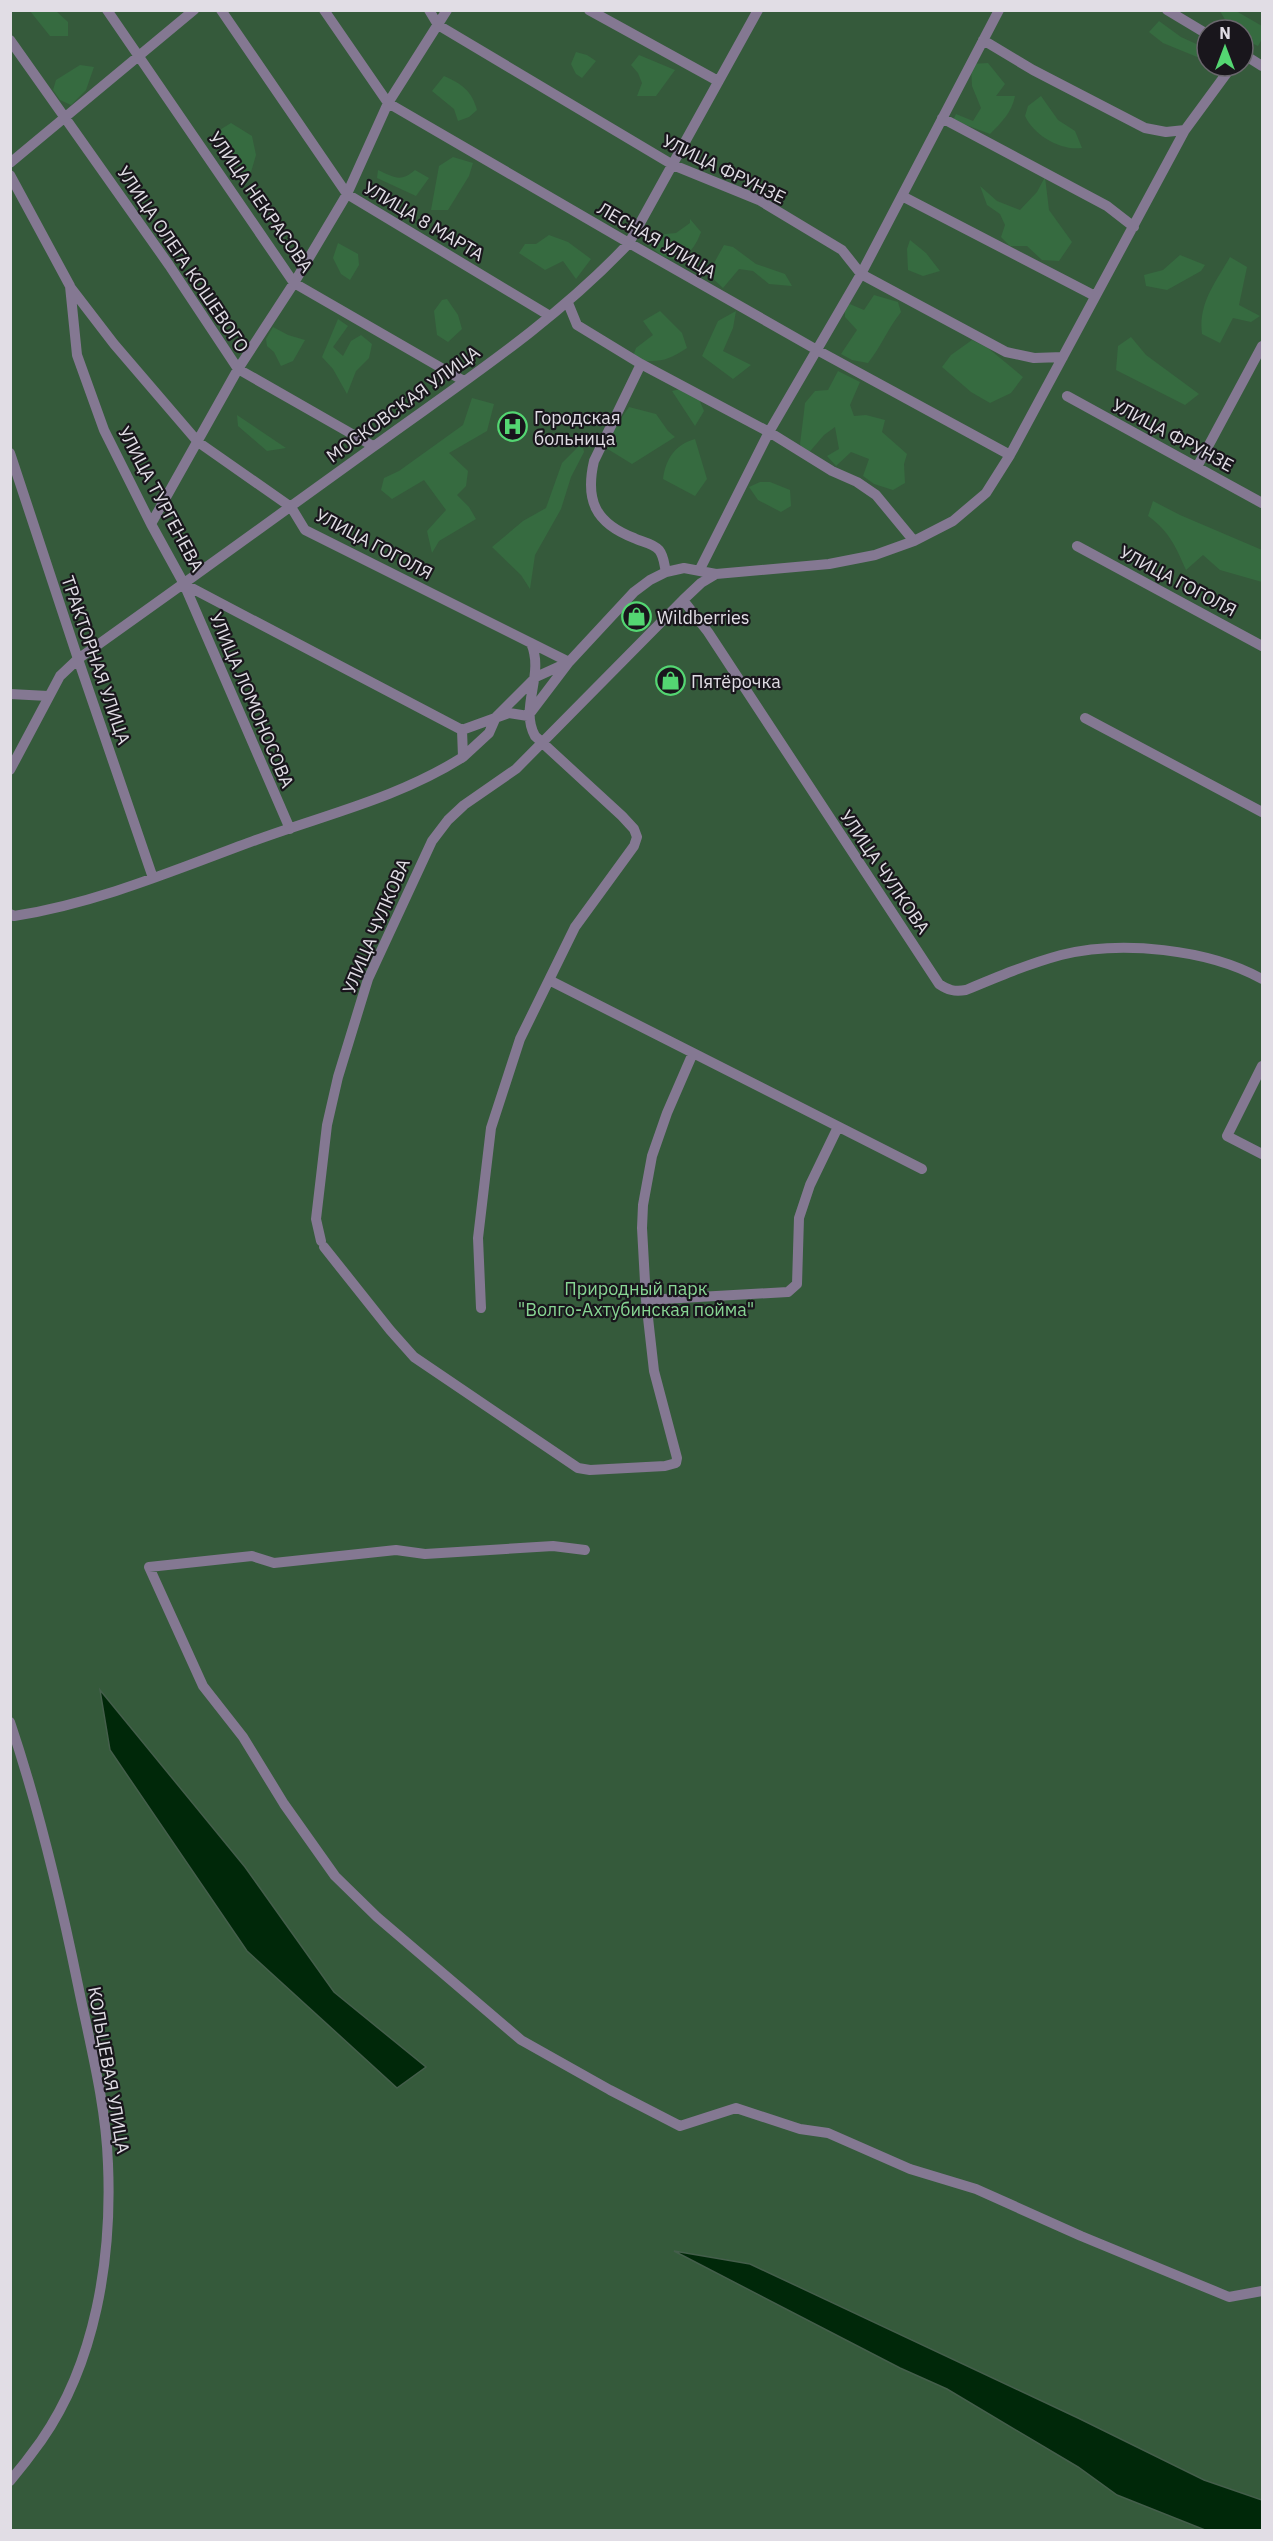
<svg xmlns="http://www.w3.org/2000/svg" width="1273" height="2541" viewBox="0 0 1273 2541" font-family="'IBM Plex Sans',sans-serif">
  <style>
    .green { fill: #355a3b; fill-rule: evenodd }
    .forest { fill: #366b40 }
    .water { fill: #002809; stroke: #445e4b; stroke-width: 1.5 }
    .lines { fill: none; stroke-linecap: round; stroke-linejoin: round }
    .minor { stroke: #847892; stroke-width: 10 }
    .labels { text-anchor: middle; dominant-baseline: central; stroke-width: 4.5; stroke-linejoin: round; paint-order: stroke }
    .street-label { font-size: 18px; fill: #e1dde5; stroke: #19161c }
    .poi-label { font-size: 18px; fill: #e1dde5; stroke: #19161c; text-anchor: start }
    .park-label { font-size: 18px; fill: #87d593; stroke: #19161c }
  </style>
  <rect width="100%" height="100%" fill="#322c39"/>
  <path class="green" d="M11,11h1251v2519h-1251zM1207,30h36v36h-36z"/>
  <path class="forest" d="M30,11h26l12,11v14h-18z
    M1220,11h16l26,15v13l-4,7 -15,-7v-9h-12z
    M1159,21l22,16 24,11 2,13 -44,-18 -14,-11z
    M576,52l11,3 9,6 -14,17 -6,-4 -5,-10z
    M639,55l36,15 -19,26h-19l5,-13 -4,-10 -7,-8z
    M988,63l17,21 -9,12h19c-3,16 -14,27 -25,38l-37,-14 3,-6 17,7 8,-13 -9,-22 -1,-22z
    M80,65l14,2 -8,23 -15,15 -11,-5 -7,-10 3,-10z
    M444,76c18,8 28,15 33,34l-8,7 -11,4 -4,-12 -22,-18z
    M1041,96l17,24 17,11 7,17c-22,3 -48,-13 -57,-32l3,-10z
    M231,123l21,13 4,19 -7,24 -28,-38 -3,-10z
    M453,157l20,6 -4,13 -21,34h-17l8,-44z
    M378,170c16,7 22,13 37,0l14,8 -13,18 -39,-18z
    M1045,177l4,33 23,32 -13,19 -17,-1 -15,-14h-17l-9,-9 4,-12 -5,-11 -13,-9 -7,-19 17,15 23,9 17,-18z
    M690,219l11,13c-12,33 -35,36 -55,8l19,-6 11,-1 14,-10z
    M549,235l19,7 23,17 -15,20 -13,-18 -18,9 -26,-17 6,-9h11z
    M910,240l16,13 14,18 -17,5 -15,-6 -1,-21z
    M338,243l20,11 1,11 -9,15 -9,-6 -8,-16z
    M724,245l9,2 23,17 29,10 7,12 -23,-2 -16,-13 -14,-2 -16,19 -15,-14z
    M1180,255l25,10 -4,6 -34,19 -21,-4 -2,-11 19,-5z
    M1230,257l17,10 -8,38 21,11 -9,6 -18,-4 -13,25 -18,-9c-4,-31 14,-52 28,-77z
    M874,295l24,7 3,10c-13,16 -20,35 -33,51l-16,-3 -11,-6 16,-24 -12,-13v-15l19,8z
    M447,299l11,16 4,14 -14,13 -11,-7 -3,-24 8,-11z
    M660,311l22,22 5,15c-21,14 -30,15 -55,11l4,-11 17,-13 -10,-14z
    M736,311l-3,17 -10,23 28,14 -18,14 -31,-23 16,-35z
    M338,319l10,7 -15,21 10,9 8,-15 10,-6 11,9 -3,14 -13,13 -9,23 -14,-25 -11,-12z
    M273,327l15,8 17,5 -12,21 -12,5 -7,-14 -7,-6 -1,-7z
    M1131,337l15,18 53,39 -14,11 -69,-35 2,-24z
    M972,340l16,8 35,29 -12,16 -21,10 -19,-11 -29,-25 9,-12z
    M838,371l22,11 -10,23 4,11 12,-1 19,5 -3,12 25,22 -3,10 1,19 -12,7 -19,-6 -11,-8 6,-17 -18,-7 -15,14 -9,-10 12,-7 -4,-22 -11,8 -18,21 -6,-12 4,-32 1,-9 10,-12 13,-1z
    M680,389l19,10 5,12 -9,15 -23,-35z
    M472,398l22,6 -7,27 -38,22 19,18 -2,15 -9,9 12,12 7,12 -37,22 -7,12 -5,-22 19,-21 -22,-30 -32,19 -11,-9 3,-12 15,-7 64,-46z
    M629,407l27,7 12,17 7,6 -43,27 -26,-16 12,-25z
    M237,415l49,33 -19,3 -29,-25z
    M695,439l12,40 -12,17 -32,-17c3,-21 12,-34 32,-40z
    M582,443l2,9 -13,25 -10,32 -26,46 -5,34 -9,-14 -29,-28 31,-26 23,-13 16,-45z
    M760,482h10l20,8 1,16 -10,6 -23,-12 -9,-13z
    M1153,501l27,14 82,35v32l-42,-12 -17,-15 -17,15c-10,-23 -17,-39 -38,-54z"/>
  <path class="water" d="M100,1690l145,177 89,125 92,75 -29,21 -150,-137 -137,-201z
    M674,2251l76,13 328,154 126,62 58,20v30h-57l-88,-35 -39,-28 -131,-78 -47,-21z"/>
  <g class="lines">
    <path class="minor" d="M107,10l187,273 170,98
      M221,10l126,184 203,122
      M324,10l64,93 241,140 188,107 193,105
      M429,10l9,15 235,140 86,35 83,50 19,24 145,78 28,6 29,-1
      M589,10l129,71
      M1167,10l40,24
      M10,40l159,225 69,104 135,77
      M983,40l50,30 112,58 21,4 19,-2
      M1243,54l19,12
      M942,118l165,88 27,21
      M10,163l184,-153
      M10,175l60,111 7,69 27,75 47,94 33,60 106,245
      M902,196l193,100
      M71,288l43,56 84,98 93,65 14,23 264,132
      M568,303l9,22 64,39 128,68 63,39 25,11 19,13 38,46
      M641,364l-47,97c-9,39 1,62 40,77 8,4 19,5 25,12 5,6 5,14 7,22
      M1067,396l195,107
      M10,453l68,206 75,219
      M1197,467l65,-121
      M151,524l87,-155 56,-86 53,-89 41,-91 59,-93
      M1077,546l185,100
      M700,569l69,-137 92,-158 138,-264
      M184,584l278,146
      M683,600l25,32 231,352c9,6 15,8 27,6 31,-13 62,-26 95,-35 60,-15 147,-6 201,24
      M10,694l38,2
      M1085,718l177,94
      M463,757l26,-24 7,-16 40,-40 33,-15
      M10,770l50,-94 18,-17c99,-70 196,-141 295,-212 88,-64 181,-124 256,-204l129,-233
      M10,914l4,2c84,-13 163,-47 242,-76 71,-26 142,-42 207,-83l-1,-27 47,-17 19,3 41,-54 65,-70 16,-12 16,-8 18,-4 32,6 113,-10 46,-9 39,-14 39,-20 33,-28 24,-38 175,-325 47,-64
      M549,980l373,189
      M1262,1066l-35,70 35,18
      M321,1241l-5,-22 11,-94 11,-48 30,-98 64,-138 16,-21 16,-15 52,-36 167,-169 18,-17 15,-9
      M324,1247l66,83 24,27 164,111 12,2 75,-4 11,-3 1,-5 -23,-87 -8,-71 -4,-72 1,-23 9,-49 15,-43 26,-60
      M646,1300l142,-8 9,-8 2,-66 11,-33 28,-58
      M481,1308l-3,-70 13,-110 29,-89 55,-112 59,-81 3,-9 -3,-8 -12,-13 -87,-80c-16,-29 10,-61 -4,-93
      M585,1550l-32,-4 -128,8 -29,-4 -122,13 -22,-7 -103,11 54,119 40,51 41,67 51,72 42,41 144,123 89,50 70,36 56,-18 64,21 28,4 82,36 66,20 105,47 148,61 33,-6
      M10,1722c29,86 50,175 68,263 12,59 28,119 30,179 4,94 -12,198 -67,277 -10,14 -20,27 -31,40"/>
  </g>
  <defs>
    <symbol id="hospital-ring" viewBox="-11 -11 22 22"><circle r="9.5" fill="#19161c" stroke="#54d672" stroke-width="1.5"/><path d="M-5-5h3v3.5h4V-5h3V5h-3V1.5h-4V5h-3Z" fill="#54d672"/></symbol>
    <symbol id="shop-ring" viewBox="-11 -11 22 22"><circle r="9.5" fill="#19161c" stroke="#54d672" stroke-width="1.5"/><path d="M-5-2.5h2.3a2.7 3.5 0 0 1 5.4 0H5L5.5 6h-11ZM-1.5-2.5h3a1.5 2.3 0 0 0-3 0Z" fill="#54d672"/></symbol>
  </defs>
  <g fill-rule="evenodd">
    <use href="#hospital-ring" x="496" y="410" width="33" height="33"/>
    <use href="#shop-ring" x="620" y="600" width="33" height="33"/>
    <use href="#shop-ring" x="654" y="664" width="33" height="33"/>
  </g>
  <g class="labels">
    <g class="street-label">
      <text transform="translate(724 169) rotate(26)">УЛИЦА ФРУНЗЕ</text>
      <text transform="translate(261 202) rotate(55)">УЛИЦА НЕКРАСОВА</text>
      <text transform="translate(424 221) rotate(31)">УЛИЦА 8 МАРТА</text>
      <text transform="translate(657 240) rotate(30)">ЛЕСНАЯ УЛИЦА</text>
      <text transform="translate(183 259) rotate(56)">УЛИЦА ОЛЕГА КОШЕВОГО</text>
      <text transform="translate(403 404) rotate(-36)">МОСКОВСКАЯ УЛИЦА</text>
      <text transform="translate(1173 435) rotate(28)">УЛИЦА ФРУНЗЕ</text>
      <text transform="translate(161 499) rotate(62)">УЛИЦА ТУРГЕНЕВА</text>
      <text transform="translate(374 544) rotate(28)">УЛИЦА ГОГОЛЯ</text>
      <text transform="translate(1178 581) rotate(28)">УЛИЦА ГОГОЛЯ</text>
      <text transform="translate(96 660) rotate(71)">ТРАКТОРНАЯ УЛИЦА</text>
      <text transform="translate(252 700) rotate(67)">УЛИЦА ЛОМОНОСОВА</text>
      <text transform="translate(885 872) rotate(56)">УЛИЦА ЧУЛКОВА</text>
      <text transform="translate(376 926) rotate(-67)">УЛИЦА ЧУЛКОВА</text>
      <text transform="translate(109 2070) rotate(80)">КОЛЬЦЕВАЯ УЛИЦА</text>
    </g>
    <g class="poi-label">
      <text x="534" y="417">Городская<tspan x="534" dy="21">больница</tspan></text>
      <text x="657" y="617">Wildberries</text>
      <text x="691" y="681">Пятёрочка</text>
    </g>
    <g class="park-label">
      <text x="636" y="1288">Природный парк<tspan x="636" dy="21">"Волго-Ахтубинская пойма"</tspan></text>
    </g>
  </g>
  <rect width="1273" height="2541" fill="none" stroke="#e1dde5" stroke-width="24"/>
  <g transform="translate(1225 48)"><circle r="28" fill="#19161c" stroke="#69666c" stroke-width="1.5"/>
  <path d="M0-4.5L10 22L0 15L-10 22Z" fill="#54d672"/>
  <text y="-9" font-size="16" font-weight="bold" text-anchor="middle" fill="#e1dde5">N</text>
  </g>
</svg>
